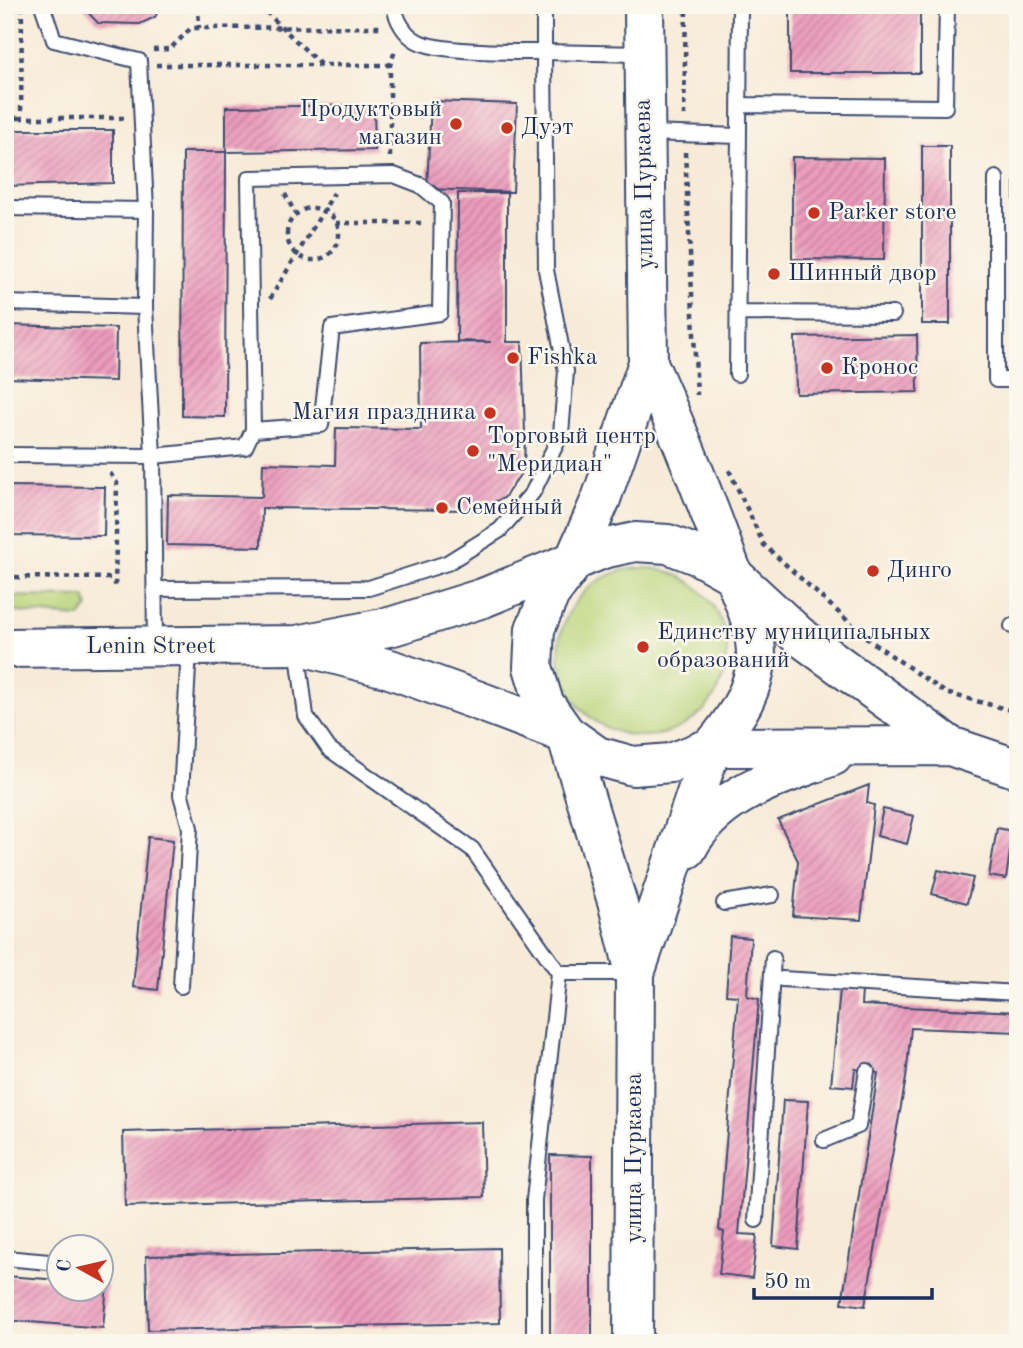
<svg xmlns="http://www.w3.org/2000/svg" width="1023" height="1348" viewBox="0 0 1023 1348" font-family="'Old Standard TT',serif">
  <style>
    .grass { fill: #b9d479; stroke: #6a826c; stroke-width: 2 }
    .building { fill: url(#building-hatch) }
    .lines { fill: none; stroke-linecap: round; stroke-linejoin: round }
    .lane-casing { stroke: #3c4b70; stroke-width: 18 }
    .secondary-casing { stroke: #3c4b70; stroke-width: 42 }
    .path { stroke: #3c4b70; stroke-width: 4.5; stroke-dasharray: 5 5; stroke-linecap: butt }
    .lane { stroke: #fff; stroke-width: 14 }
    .secondary { stroke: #fff; stroke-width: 38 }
    .poi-dot { fill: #c8321e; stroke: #fbf7ec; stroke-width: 2.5 }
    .labels { text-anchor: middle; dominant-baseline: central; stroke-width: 5; stroke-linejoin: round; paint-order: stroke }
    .poi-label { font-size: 24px; fill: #1b2f5e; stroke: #fbf7ec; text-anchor: start }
    .street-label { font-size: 24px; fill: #1b2f5e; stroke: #fbf7ec }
  </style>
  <defs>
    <pattern id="building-hatch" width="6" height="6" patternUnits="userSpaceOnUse" patternTransform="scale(1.75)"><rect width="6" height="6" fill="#ec9cbc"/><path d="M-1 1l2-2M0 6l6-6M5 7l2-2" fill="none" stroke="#be809c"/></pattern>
  </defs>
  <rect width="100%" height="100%" fill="#fbf7ec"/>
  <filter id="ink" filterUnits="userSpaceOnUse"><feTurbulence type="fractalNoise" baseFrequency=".0143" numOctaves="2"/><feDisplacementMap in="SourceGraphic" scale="14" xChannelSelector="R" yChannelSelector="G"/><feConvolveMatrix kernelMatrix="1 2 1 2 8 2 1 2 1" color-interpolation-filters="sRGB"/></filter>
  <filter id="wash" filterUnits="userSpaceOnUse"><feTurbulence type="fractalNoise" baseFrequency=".00686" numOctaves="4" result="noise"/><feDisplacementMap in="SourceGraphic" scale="28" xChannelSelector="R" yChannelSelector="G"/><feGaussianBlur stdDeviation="1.57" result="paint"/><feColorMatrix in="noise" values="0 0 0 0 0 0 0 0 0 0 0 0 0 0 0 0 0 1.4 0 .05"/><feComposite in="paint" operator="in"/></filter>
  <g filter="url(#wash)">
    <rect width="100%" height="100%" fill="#f7ebd8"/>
    <path class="grass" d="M559 652a84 84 0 1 1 168 0a84 84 0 1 1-168 0Z
      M5,596l80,1 3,10 -8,10 -75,-6z"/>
    <g id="blocks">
      <path class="building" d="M81,5h81l-7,12 -15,7 -42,-1z
        M790,5h130v68h-130z
        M431,101l86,3 -4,88 -86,-3z
        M374,105l1,45 -149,2v-45z
        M5,130h108v53l-108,3z
        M922,146h28v178h-28z
        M183,152h43l-1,265 -43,-1z
        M792,157l93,1 -1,102 -92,-1z
        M1014,182h4v182h-3z
        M458,193h49v149h15l3,91 -1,36 -20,29 -31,12 -211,-2 -1,39 -94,-2 1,-50 94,2 1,-34 72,2 1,-37 85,1 -1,-86 71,-1 -34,-1z
        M5,325l111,3 -1,53 -110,-3z
        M917,335l1,57 -122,2 -1,-57z
        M5,486l100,1 -1,49 -99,-1z
        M5,707h8v38h-8z
        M869,785l-2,18 7,2 -13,115 -68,-4 5,-55 -20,-41z
        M883,809l31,7 -7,28 -30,-8z
        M997,828l16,3 -7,48 -17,-3z
        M148,837l25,3 -15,150 -25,-3z
        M938,870l35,8 -6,25 -35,-9z
        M730,936l21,2 -4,58 12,3 -20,235 18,1 -5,43 -33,-4 5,-42 -5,-2 19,-234 -12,-1z
        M840,989l22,2 -1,14 157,7v20l-107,-4 -5,50 -41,228 -23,-3 36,-230 -23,-4 -2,18 -22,-2z
        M783,1100l25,1 -10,148 -25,-3z
        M482,1122l2,75 -359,9 -2,-74z
        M550,1155l42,1v187h-42z
        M499,1248l1,75 -352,7 -2,-74z
        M5,1276l55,4v8h42v-5l5,1 -4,44 -98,-8z"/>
    </g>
  </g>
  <g filter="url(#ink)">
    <use href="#blocks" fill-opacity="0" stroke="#3c4b70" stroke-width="2"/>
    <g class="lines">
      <defs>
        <path id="lane" d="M42,5l12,35 85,21 7,149 -1,97 8,149 2,189
          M544,5v47l99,2
          M739,105l206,2 2,-102
          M648,133l91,3
          M996,178v202h22
          M5,208l141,2
          M5,303l140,4
          M738,313l155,1
          M737,374l3,-369
          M5,455l148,1 92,-9 8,-17 -4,-252 145,-3 26,10 22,18 -2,110 -108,15 -11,97 -68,5
          M155,589l214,-1 78,-25 53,-33 33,-38 28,-58 5,-63 -20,-101 -2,-218c-26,0 -106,1 -127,-11 -13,-7 -21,-22 -23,-36
          M1012,626l6,1
          M297,646l9,70 23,33 143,100 87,124h75
          M724,903l48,-8
          M782,979l236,14
          M181,986l9,-158 -9,-33 8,-146
          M824,1140l34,-14 9,-55
          M756,1220l17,-262
          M5,1258l55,5
          M534,1343v-143l25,-227"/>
        <path id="secondary" d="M306,647l84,22 89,32 87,33 31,22 36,10 38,-3 41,-16 238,-1
          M5,648l292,-3 96,-19 90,-28 120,-49 32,-7 33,2 31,12 34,19 65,60 152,111 68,23
          M687,849c29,-56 92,-72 146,-93
          M635,973l77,-226c20,-24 37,-47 43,-78 6,-37 -15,-75 -27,-108 -24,-67 -51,-133 -80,-198
          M633,1343l2,-370 -18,-72 -51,-167 -22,-31 -11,-36 2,-38 15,-35 23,-31 28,-64 47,-136 -4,-358"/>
      </defs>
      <use href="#lane" class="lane-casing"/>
      <use href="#secondary" class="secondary-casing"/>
      <path class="path" d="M198,5l1,23
        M259,5l62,60
        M22,6l-1,112h103
        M153,50l17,-1 21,-21 193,-1
        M156,65h234
        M684,116l2,-111
        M5,118h16
        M685,152l12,243
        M390,157v-92l6,-17
        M285,194l11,21
        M287 234a26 26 0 1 1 52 0a26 26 0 1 1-52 0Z
        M336,223h87
        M270,299l64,-106
        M729,470l35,75 105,95 77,53 72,19
        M110,473l7,10 -2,107
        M5,577l110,1"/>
      <use href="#lane" class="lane"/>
      <use href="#secondary" class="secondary"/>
    </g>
  </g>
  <g class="poi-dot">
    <circle cx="456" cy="124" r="7"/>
    <circle cx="507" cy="128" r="7"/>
    <circle cx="814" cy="213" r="7"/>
    <circle cx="774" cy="274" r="7"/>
    <circle cx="513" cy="358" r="7"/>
    <circle cx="827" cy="368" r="7"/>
    <circle cx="490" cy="413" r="7"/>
    <circle cx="473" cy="451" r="7"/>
    <circle cx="442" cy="508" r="7"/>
    <circle cx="873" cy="571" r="7"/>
    <circle cx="643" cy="647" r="7"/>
  </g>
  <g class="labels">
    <g class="poi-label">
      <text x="442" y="110" text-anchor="end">Продуктовый<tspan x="442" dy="28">магазин</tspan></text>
      <text x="521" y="128">Дуэт</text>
      <text x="828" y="213">Parker store</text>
      <text x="788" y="274">Шинный двор</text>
      <text x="527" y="358">Fishka</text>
      <text x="841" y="368">Кронос</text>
      <text x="476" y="413" text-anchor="end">Магия праздника</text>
      <text x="487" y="437">Торговый центр<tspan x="487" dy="28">"Меридиан"</tspan></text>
      <text x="456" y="508">Семейный</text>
      <text x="887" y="571">Динго</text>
      <text x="657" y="633">Единству муниципальных<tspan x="657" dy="28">образований</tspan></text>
    </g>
    <g class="street-label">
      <text transform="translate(645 184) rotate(-91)">улица Пуркаева</text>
      <text x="151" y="647">Lenin Street</text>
      <text transform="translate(635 1158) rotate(-90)">улица Пуркаева</text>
    </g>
  </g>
  <rect width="1023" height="1348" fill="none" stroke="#fbf7ec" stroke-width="28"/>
  <g transform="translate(80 1268) rotate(278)"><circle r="33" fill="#fbf7ec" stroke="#a1a7b3" stroke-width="2"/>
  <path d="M0-5L12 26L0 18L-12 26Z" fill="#c8321e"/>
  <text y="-10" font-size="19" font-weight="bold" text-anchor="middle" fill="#1b2f5e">С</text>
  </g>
  <path d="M754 1288v10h178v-10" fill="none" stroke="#1b2f5e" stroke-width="3.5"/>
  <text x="764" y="1288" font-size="21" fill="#1b2f5e" stroke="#fbf7ec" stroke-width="5" paint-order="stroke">50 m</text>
</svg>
